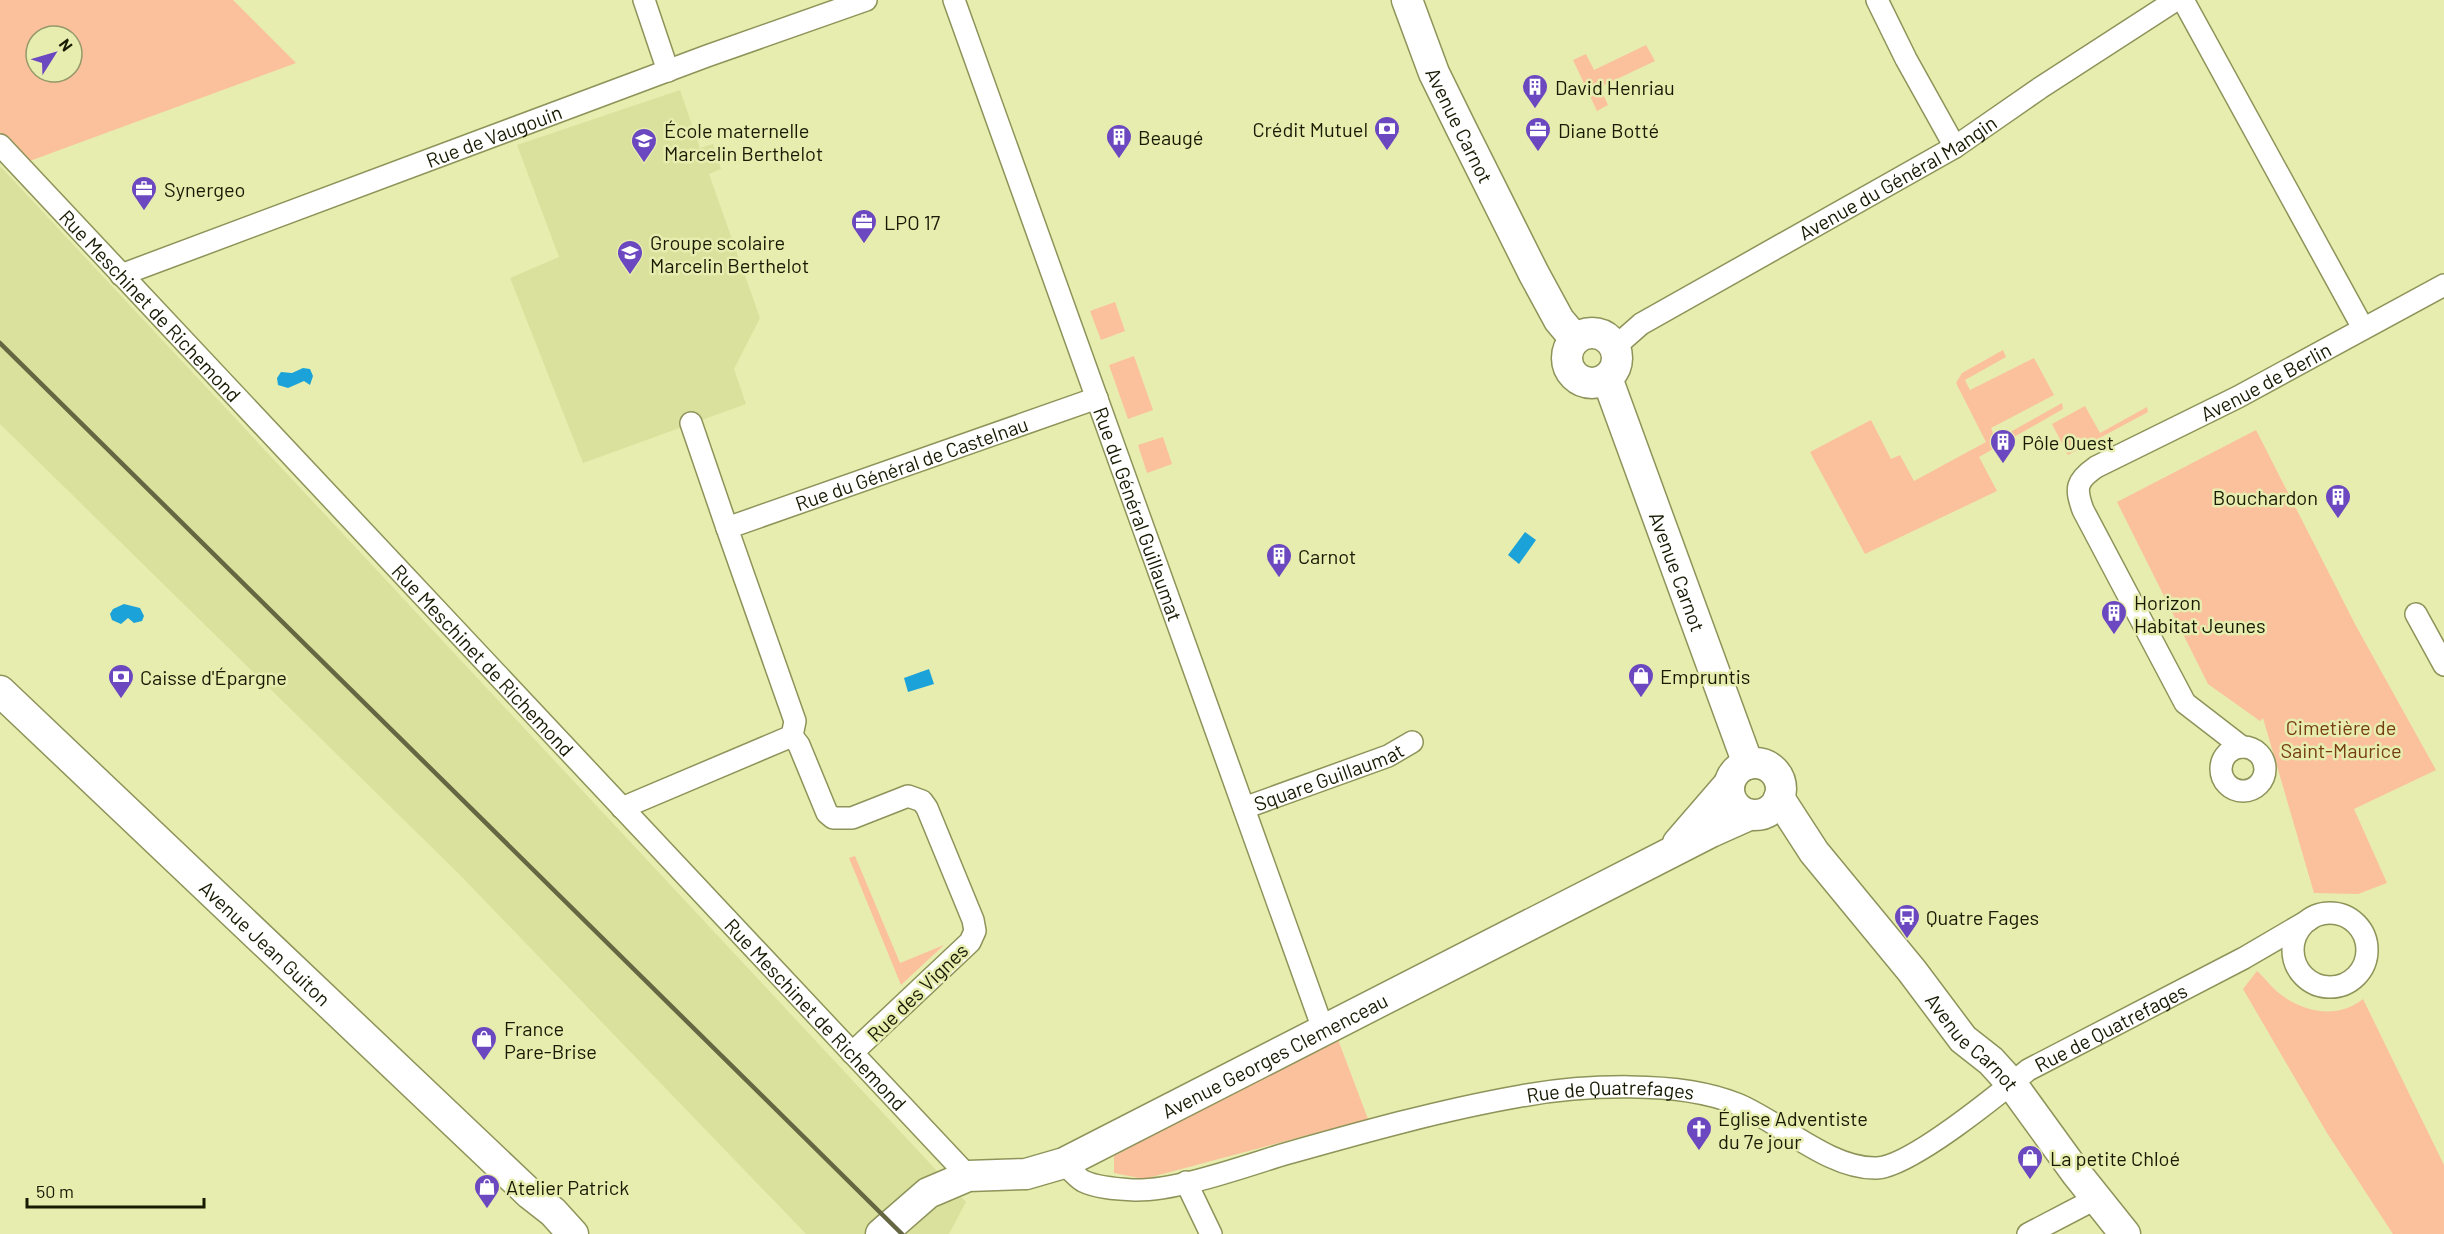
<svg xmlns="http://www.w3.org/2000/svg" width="2444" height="1234" viewBox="0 0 2444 1234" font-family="Barlow,sans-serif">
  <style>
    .built { fill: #dae19d }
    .green { fill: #fbc09c; fill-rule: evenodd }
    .water { fill: #1ba2d9 }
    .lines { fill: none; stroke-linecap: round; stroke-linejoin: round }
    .street-casing { stroke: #8e9359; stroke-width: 24 }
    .secondary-casing { stroke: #8e9359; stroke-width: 33 }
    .street { stroke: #fff; stroke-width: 21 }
    .secondary { stroke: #fff; stroke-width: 30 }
    .rail { stroke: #646742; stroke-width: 4.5 }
    .labels { text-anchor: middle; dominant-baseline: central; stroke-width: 5; stroke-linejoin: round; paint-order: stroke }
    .poi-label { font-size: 20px; fill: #181a03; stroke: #e7edaf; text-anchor: start }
    .street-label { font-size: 20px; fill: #181a03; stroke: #e7edaf }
    .park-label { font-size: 20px; fill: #773d12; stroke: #e7edaf }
  </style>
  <rect width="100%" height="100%" fill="#e7edaf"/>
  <path class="built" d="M680,90l20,58 13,-4 8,25 -12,5 51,144 -26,51 12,35 -163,59 -73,-185 49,-21 -42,-112z
    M0,166l966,1036 -17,32h-143l-347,-360 -459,-450z"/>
  <path class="green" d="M0,0h233l63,63 -269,99 -27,-30zM36,36h36v36h-36z
    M1646,45l9,16 -55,26 8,18 -11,6 -24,-51 13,-6 8,16z
    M1115,302l10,29 -24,9 -11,-29z
    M2003,350l3,7 -41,23 5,10 64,-32 20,37 -63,33 5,12 66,-37 1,6 -84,48 18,34 -132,63 -55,-102 61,-32 20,39 9,-4 14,26 72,-39 -30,-59 6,-10z
    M1134,356l19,54 -25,9 -19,-54z
    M2085,406l15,27 47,-26 1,5 -80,43 -16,-31z
    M2256,430l100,196 80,144 -82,39 33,74 -29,11 -44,-1 -51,-175 -3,3 -52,-37 -91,-182z
    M1163,437l9,27 -25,9 -9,-28z
    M855,856l45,107 44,-18 -43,40 -52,-127z
    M2257,971c8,7 15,17 23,23 25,19 58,25 83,5l81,166v69h-51l-66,-101 -84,-144z
    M1337,1037l31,82 -224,60 -30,-6v-17z"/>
  <path class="water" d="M303,368l7,1 3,7 -3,9 -6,-4 -16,7 -10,-3 -1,-7 4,-6 11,1z
    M1525,532l11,8 -17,24 -11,-9z
    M124,604l16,4 4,8 -2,5 -8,2 -6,-5 -7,6 -9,-4 -2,-6 3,-5z
    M929,669l5,15 -26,8 -4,-14z"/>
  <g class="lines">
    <defs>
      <g id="street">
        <path d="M644,0l24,71"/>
        <path id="s1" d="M954,0l369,1029"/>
        <path d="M1877,0l29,59 49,88"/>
        <path d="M2183,0l180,328"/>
        <path id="s2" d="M0,145l968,1031"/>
        <path id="s3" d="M121,275l586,-219 159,-56"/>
        <path id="s4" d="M1615,347l26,-23 314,-177 85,-59 136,-88"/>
        <path d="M691,423l36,105"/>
        <path d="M2416,614l28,51"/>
        <path d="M792,736l7,9 28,68 6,5h19l56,-22 14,5 5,7 46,112 2,11 -5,11 -118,111"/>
        <path id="s5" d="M2242,747l-57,-44 -102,-193c-8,-22 -7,-29 13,-43l142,-70 206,-112"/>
        <circle cx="2243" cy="769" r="22"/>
        <path id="s6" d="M622,808l170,-72 3,-15 -68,-193 370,-130"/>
        <path id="s7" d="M1244,808l144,-52 24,-14"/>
        <circle cx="2330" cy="950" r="37"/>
        <path id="s8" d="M1064,1163c5,5 12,14 19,18 14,7 35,8 51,9 43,1 108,-23 151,-36 78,-22 156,-44 236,-58 61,-11 158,-16 216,8 42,17 93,66 140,64 34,-2 123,-75 151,-98l216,-112 65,-38"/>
        <path d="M1186,1182l25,52"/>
        <path d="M2028,1234l69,-36"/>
      </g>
      <g id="secondary">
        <path id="s9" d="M1407,0l27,73 27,55 73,146 25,46 16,19"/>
        <circle cx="1592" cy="358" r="25"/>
        <path id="s10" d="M1607,378l141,386"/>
        <path id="s11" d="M0,691l530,503 23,18 20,22"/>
        <circle cx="1755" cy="789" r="26"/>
        <path id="s12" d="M1779,798l35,54 98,119 51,68 28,22 20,22 66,91 48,60"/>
        <path d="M1678,843l51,-59"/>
        <path id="s13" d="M881,1234l47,-41 40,-17 58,-2 38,-11 647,-331 38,-17"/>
      </g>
    </defs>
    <use href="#street" class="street-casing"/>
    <use href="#secondary" class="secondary-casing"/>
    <use href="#street" class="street"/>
    <use href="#secondary" class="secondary"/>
    <path class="rail" d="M0,343l902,891"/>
  </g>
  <defs>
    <symbol id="building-pin" viewBox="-11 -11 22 30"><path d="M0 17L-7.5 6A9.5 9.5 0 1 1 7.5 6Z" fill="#6b47c0" stroke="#e7edaf"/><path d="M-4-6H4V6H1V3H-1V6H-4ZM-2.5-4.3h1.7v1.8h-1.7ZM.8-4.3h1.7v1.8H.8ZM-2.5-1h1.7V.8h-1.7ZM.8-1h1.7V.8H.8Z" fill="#fff"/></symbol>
    <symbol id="bank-pin" viewBox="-11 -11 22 30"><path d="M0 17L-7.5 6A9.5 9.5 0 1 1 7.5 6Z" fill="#6b47c0" stroke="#e7edaf"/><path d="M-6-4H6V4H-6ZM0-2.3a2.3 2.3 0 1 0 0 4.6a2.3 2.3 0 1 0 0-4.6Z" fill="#fff"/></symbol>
    <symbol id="office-pin" viewBox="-11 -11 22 30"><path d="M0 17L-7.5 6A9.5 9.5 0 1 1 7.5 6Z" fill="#6b47c0" stroke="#e7edaf"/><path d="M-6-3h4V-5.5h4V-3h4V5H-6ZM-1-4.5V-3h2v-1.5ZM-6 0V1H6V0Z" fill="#fff"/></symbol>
    <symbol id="school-pin" viewBox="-11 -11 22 30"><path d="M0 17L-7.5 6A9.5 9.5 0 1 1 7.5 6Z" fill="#6b47c0" stroke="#e7edaf"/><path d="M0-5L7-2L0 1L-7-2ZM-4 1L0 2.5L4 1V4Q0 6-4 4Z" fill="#fff"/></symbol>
    <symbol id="shop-pin" viewBox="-11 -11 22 30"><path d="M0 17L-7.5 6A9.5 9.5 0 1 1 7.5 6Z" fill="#6b47c0" stroke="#e7edaf"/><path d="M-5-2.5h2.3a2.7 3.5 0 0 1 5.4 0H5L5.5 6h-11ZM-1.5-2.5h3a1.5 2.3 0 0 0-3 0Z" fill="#fff"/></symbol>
    <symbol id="bus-pin" viewBox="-11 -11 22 30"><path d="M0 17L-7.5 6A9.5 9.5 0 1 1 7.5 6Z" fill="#6b47c0" stroke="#e7edaf"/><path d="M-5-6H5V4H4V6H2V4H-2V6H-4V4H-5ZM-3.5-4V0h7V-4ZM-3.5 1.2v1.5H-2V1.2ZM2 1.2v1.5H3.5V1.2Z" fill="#fff"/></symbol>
    <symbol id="church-pin" viewBox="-11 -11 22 30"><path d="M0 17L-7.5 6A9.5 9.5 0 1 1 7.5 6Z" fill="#6b47c0" stroke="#e7edaf"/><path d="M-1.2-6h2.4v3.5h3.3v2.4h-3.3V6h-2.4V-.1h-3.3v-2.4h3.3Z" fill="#fff"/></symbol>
  </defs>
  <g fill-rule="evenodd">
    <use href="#building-pin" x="1520" y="72" width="30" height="40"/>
    <use href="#bank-pin" x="1372" y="114" width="30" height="40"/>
    <use href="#office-pin" x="1523" y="115" width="30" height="40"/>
    <use href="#building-pin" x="1104" y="122" width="30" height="40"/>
    <use href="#school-pin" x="629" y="126" width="30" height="40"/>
    <use href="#office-pin" x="129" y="174" width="30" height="40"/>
    <use href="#office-pin" x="849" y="207" width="30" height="40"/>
    <use href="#school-pin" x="615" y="238" width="30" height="40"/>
    <use href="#building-pin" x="1988" y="427" width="30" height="40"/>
    <use href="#building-pin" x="2323" y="482" width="30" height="40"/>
    <use href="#building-pin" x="1264" y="541" width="30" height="40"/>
    <use href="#building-pin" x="2099" y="598" width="30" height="40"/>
    <use href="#shop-pin" x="1626" y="661" width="30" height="40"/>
    <use href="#bank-pin" x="106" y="662" width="30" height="40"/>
    <use href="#bus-pin" x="1892" y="902" width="30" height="40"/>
    <use href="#shop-pin" x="469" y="1024" width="30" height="40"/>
    <use href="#church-pin" x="1684" y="1114" width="30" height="40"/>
    <use href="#shop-pin" x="2015" y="1143" width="30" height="40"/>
    <use href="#shop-pin" x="472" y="1172" width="30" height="40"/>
  </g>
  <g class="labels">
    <g class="poi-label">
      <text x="1555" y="87">David Henriau</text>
      <text x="1368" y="129" text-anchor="end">Crédit Mutuel</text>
      <text x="664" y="130">École maternelle<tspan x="664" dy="23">Marcelin Berthelot</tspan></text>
      <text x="1558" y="130">Diane Botté</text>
      <text x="1138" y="137">Beaugé</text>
      <text x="164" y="189">Synergeo</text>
      <text x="884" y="222">LPO 17</text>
      <text x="650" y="242">Groupe scolaire<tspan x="650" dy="23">Marcelin Berthelot</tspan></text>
      <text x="2022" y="442">Pôle Ouest</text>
      <text x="2318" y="497" text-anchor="end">Bouchardon</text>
      <text x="1298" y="556">Carnot</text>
      <text x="2134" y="602">Horizon<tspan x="2134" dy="23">Habitat Jeunes</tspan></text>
      <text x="1660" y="676">Empruntis</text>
      <text x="140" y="677">Caisse d'Épargne</text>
      <text x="1926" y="917">Quatre Fages</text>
      <text x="504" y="1028">France<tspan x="504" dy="23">Pare-Brise</tspan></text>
      <text x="1718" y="1118">Église Adventiste<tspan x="1718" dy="23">du 7e jour</tspan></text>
      <text x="2050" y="1158">La petite Chloé</text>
      <text x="506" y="1187">Atelier Patrick</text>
    </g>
    <g class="street-label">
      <text stroke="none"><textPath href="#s9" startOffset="136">Avenue Carnot</textPath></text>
      <text stroke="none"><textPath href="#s3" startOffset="398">Rue de Vaugouin</textPath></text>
      <text stroke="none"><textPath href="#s4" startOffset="330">Avenue du Général Mangin</textPath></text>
      <text stroke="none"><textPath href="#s2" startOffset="220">Rue Meschinet de Richemond</textPath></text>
      <text stroke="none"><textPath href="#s5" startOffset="531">Avenue de Berlin</textPath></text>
      <text stroke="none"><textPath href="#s6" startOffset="600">Rue du Général de Castelnau</textPath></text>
      <text stroke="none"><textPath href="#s1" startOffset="546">Rue du Général Guillaumat</textPath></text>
      <text stroke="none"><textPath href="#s10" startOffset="206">Avenue Carnot</textPath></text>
      <text stroke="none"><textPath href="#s2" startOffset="706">Rue Meschinet de Richemond</textPath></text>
      <text stroke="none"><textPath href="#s7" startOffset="90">Square Guillaumat</textPath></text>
      <text stroke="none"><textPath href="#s11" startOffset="366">Avenue Jean Guiton</textPath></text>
      <text transform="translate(917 992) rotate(-44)">Rue des Vignes</text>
      <text stroke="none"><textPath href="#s2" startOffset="1192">Rue Meschinet de Richemond</textPath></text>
      <text stroke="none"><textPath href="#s8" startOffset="1126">Rue de Quatrefages</textPath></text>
      <text stroke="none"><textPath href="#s12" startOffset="312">Avenue Carnot</textPath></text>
      <text stroke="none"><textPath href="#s13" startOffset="440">Avenue Georges Clemenceau</textPath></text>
      <text stroke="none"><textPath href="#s8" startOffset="567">Rue de Quatrefages</textPath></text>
    </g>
    <g class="park-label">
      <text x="2341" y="727">Cimetière de<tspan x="2341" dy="23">Saint-Maurice</tspan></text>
    </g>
  </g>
  <g transform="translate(54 54) rotate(53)"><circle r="28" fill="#e7edaf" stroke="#94996a" stroke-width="1.5"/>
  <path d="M0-4.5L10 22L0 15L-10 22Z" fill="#6b47c0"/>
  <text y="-9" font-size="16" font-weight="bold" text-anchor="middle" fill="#181a03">N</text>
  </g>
  <path d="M27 1198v9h177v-9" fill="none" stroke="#181a03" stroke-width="3"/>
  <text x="36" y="1198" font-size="18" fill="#181a03" stroke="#e7edaf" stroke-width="4.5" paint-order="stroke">50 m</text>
</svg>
